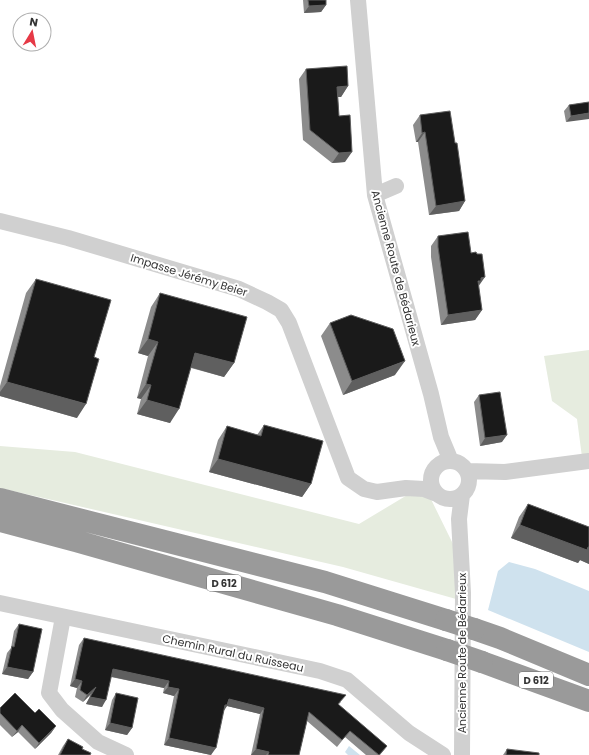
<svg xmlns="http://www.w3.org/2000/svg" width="589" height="755" viewBox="0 0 589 755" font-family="Poppins,sans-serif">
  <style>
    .green { fill: #e6ecdf }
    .water { fill: #cfe2ee }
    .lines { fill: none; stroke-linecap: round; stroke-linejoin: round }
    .street { stroke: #d0d0d0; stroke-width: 16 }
    .highway { stroke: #9a9a9a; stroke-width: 22 }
    .highway-bridge { stroke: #9a9a9a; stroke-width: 22 }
    .wall { fill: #8c8c8c }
    .shaded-wall { fill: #5f5f5f }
    .building { fill: #1a1a1a; stroke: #5f5f5f }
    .labels { text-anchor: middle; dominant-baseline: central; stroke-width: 4; stroke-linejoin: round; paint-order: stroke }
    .shield { fill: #fff; stroke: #707070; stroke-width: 1 }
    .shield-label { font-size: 10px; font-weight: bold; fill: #333 }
    .street-label { font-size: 11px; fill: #333; stroke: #fff }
  </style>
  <rect width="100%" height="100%" fill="#fff"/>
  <path class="green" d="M589,350v106l-7,1 -5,-38 -25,-18 -8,-45z
    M0,446l75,6 284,72 65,-39 29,59 3,55 -113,-32 -343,-79z"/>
  <path class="water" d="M509,562l26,7 54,22v61l-101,-42 10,-39z
    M349,746l11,9h-12l-3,-3z"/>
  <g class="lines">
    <path class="street" d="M358,0l17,195 56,199 10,43 10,24
      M375,195l21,-9
      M0,221l68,17 171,51 28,13 14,8 8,13 59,155 16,11 13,3 29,-4 18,1 13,5
      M431 480a19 19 0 1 1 38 0a19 19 0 1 1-38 0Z
      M467,471l38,1 84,-11
      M0,603l320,68 27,9 62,53 34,22
      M63,617l-14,76 13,17 36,32 28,13
      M462,755l1,-162 -4,-74 3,-24"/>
    <path class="highway" d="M0,499l325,83 121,38
      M0,521l76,20 261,74 110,35
      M474,629l26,9 89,37
      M482,662l107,39"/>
    <path class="highway-bridge" d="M446,620l28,9
      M447,650l35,12"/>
  </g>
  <path class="wall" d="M303,0h23v5l-5,7 -17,1z
    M306,69l42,17 -7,11h-3l1,19 6,46 -13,1 -29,-23 -4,-61z
    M589,102l-23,20 -2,-11 5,-6z
    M420,115l35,28 10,58 -6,10 -30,4 -11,-73h-2l-3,-17z
    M438,236l33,17 11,57 -7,10 -34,5 -10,-68v-11z
    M36,279l41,139 -77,-22v-10l26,-93z
    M160,293l74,70 -10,14 -33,-9 -21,55 -33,-9 4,-15 -4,-1 11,-42 -10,-3 13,-46z
    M330,323l65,52 -52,20 -22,-59z
    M479,395l23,47 -22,4 -6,-44z
    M264,425l47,59 -9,13 -93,-25 9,-32 9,-14 30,9z
    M528,504l61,23v37l-9,-4 -2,3 -67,-25 8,-21z
    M19,624l14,48 -5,7 -26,-5 5,-21 4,-5 3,-17z
    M84,638l257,64 -3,3 49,41 -7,9h-14l-21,-18 -8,10 -30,-26 -8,34h-48l9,-41 -33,-8 -3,4 -13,45 -47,-10 10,-49 -11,-3 1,-5 -53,-11 -9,30 -16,-3 5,-10 -8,8 -8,-5 2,-9 -7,-2 9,-41z
    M116,693l16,35 -5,7 -22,-5 7,-30z
    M0,708l35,5 21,13 -5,7 -16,16 -17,-17 -6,5 -12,-12z
    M68,739l14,10 8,6h-32l5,-9z
    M507,749l32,6h-36z"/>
  <path class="shaded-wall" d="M326,5l-5,7 -17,1 5,-7z
    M348,86l-7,11h-11l7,-10z
    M589,113v6l-23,3 5,-6z
    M425,132l-7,10h-2l6,-9z
    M352,152l-7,10 -13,1 7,-10z
    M465,201l-6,10 -30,4 7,-9z
    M485,277l-7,10 -7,4 10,-13z
    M482,310l-7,10 -34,5 7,-10z
    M148,339l10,3 -10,14 -10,-3z
    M195,353l39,10 -10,14 -38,-11z
    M405,361l-10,14 -52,20 9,-14z
    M7,382l79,22 -9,14 -77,-22v-4z
    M146,384l5,1 -10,14 -4,-1z
    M147,400l32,9 -9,14 -33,-9z
    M507,435l-5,7 -22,4 5,-8z
    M218,459l93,25 -9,13 -93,-25z
    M520,525l69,22v17l-9,-4 -2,3 -67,-25z
    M7,667l26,5 -5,7 -26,-5z
    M113,669l56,12 -5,7 -56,-12z
    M75,679l7,2 -5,7 -7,-2z
    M96,687l-5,7 -8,8 4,-7z
    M168,687l11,2 -5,7 -11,-3z
    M90,697l16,3 -4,7 -16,-3z
    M229,699l35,9 -4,6 -33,-8 -4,6h-3z
    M110,723l22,5 -5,7 -22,-5z
    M22,725l-4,7 -6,5z
    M56,726l-5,7 -16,16 4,-6z
    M169,738l47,10 -5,7 -47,-10z
    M256,749l13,3 -3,3h-15z"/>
  <path class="building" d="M308,0h18v5l-17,1z
    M347,66l1,20 -11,1 2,29 11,-1 2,37 -13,1 -29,-23 -4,-61z
    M589,102v11l-18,3 -2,-11z
    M450,111l5,32h2l8,58 -29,5 -11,-74 -3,1 -2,-18z
    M468,232l3,21 5,-1 1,2h5l3,23 -4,1v3h-3l4,29 -34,5 -10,-68v-11z
    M36,279l75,21 -17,57 5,2 -13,45 -79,-22z
    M160,293l87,24 -13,46 -39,-10 -16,56 -32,-9 4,-15 -5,-1 12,-42 -10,-3z
    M351,315l42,14 12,32 -53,20 -22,-58z
    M500,392l7,43 -22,3 -6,-43z
    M264,425l59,16 -12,43 -93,-25 9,-33 34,10z
    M528,504l61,23v20h-1l-1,3 -67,-25z
    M19,624l23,5 -9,43 -26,-5 5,-21 2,1z
    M84,638l262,57 -8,9 49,42 -8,9 -29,-24 -8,9 -33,-28 -10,43h-31l1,-3 -13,-3 8,-41 -35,-9 -2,6h-2l-9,43 -47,-10 10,-49 -11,-2 1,-6 -56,-12 -7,31 -16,-3 6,-10 -9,8 -7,-5 2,-9 -7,-2z
    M15,693l20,20 4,-4 17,17 -17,17 -17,-18 -5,6 -17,-18v-5z
    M116,693l22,5 -6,30 -22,-5z
    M68,739l15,8 -1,2 9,4 -1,2h-30z
    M507,749l32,4v2h-33z"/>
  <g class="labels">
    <g class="shield">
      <rect x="207" y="575" width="34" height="16" rx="3"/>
      <rect x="519" y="672" width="34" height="16" rx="3"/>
    </g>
    <g class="shield-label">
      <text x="224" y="583">D 612</text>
      <text x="536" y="680">D 612</text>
    </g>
    <g class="street-label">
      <text transform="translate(396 268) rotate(75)">Ancienne Route de Bédarieux</text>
      <text transform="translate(189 275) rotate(17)">Impasse Jérémy Beier</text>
      <text transform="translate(233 653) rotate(12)">Chemin Rural du Ruisseau</text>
      <text transform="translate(462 653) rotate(-90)">Ancienne Route de Bédarieux</text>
    </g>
  </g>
  <g transform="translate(32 32) rotate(10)"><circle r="19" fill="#ffffff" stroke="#adadad"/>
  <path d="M0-3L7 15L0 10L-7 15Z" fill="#e63946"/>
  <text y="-6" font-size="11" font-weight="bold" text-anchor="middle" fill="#333333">N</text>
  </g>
</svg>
